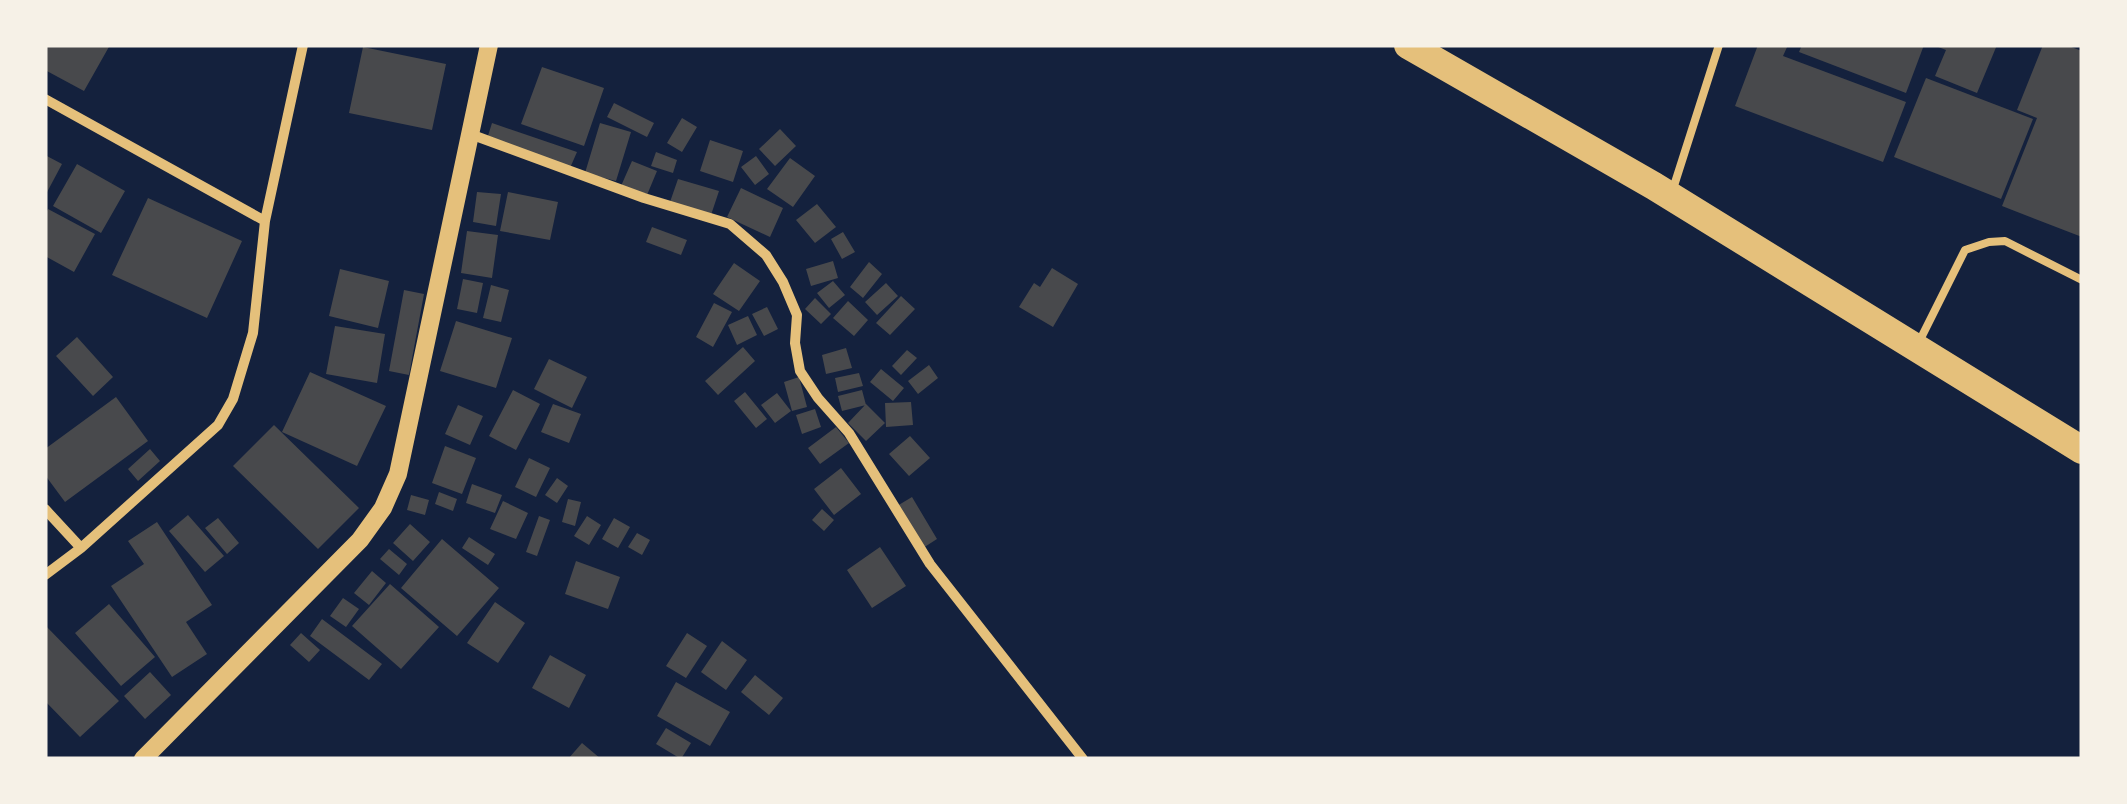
<svg xmlns="http://www.w3.org/2000/svg" width="2127" height="804" viewBox="0 0 2127 804" font-family="'Times New Roman',serif">
  <style>
    .building { fill: #48494c }
    .lines { fill: none; stroke-linecap: round; stroke-linejoin: round }
    .service { stroke: #e5c07b; stroke-width: 8 }
    .minor { stroke: #e5c07b; stroke-width: 10 }
    .tertiary { stroke: #e5c07b; stroke-width: 18 }
    .trunk { stroke: #e5c07b; stroke-width: 28 }
  </style>
  <rect width="100%" height="100%" fill="#14213d"/>
  <path class="building" d="M45,45h65l-26,46 -39,-21z
    M1758,45h30l-5,11 123,46 -23,60 -148,-56z
    M1802,45h122l-18,48 -107,-41z
    M1933,45h64l-20,48 -42,-17 11,-26z
    M2043,45h23l16,6v186l-80,-31 35,-88 -20,-8z
    M363,47l83,17 -14,66 -83,-17z
    M542,67l62,21 -20,58 -63,-22z
    M1926,78l107,41 -32,80 -107,-42z
    M614,103l40,20 -7,14 -40,-20z
    M682,118l15,9 -15,25 -15,-9z
    M492,123l85,29 -7,16 -83,-29z
    M600,123l31,9 -15,49 -31,-8z
    M780,129l16,17 -21,20 -16,-17z
    M710,140l33,11 -10,31 -33,-11z
    M656,152l21,8 -4,13 -22,-7z
    M45,155l17,9 -17,32z
    M756,156l13,18 -14,11 -14,-18z
    M790,158l25,18 -22,31 -26,-18z
    M632,161l25,10 -10,24 -26,-9z
    M77,164l48,27 -24,42 -48,-27z
    M678,179l41,12 -8,24 -41,-13z
    M741,188l42,20 -13,29 -43,-20z
    M477,192l24,2 -5,32 -23,-4z
    M508,192l50,10 -8,38 -50,-9z
    M148,198l94,43 -35,77 -95,-43z
    M817,204l19,23 -21,16 -19,-23z
    M48,209l47,25 -21,38 -29,-16v-41z
    M652,227l35,13 -6,15 -35,-13z
    M467,231l31,4 -6,43 -31,-5z
    M843,232l12,20 -13,7 -11,-20z
    M833,261l5,17 -27,8 -5,-17z
    M869,262l13,12 -19,24 -13,-11z
    M734,263l26,18 -21,30 -26,-17z
    M1052,268l26,16 -25,43 -34,-20 15,-24 6,4z
    M340,269l49,12 -11,47 -49,-12z
    M463,279l20,4 -6,30 -20,-4z
    M833,281l12,14 -16,13 -12,-15z
    M886,283l12,13 -21,19 -12,-13z
    M491,285l18,5 -8,32 -18,-4z
    M404,290l20,4 -15,81 -20,-4z
    M901,296l14,13 -25,26 -14,-12z
    M815,298l16,16 -10,10 -16,-15z
    M848,301l20,19 -14,16 -21,-18z
    M714,303l18,9 -19,35 -17,-10z
    M767,307l11,22 -14,7 -12,-22z
    M748,316l9,19 -20,10 -9,-20z
    M456,321l56,17 -16,50 -56,-17z
    M335,326l50,8 -8,49 -51,-9z
    M77,337l36,40 -20,19 -37,-40z
    M743,347l12,14 -37,34 -13,-14z
    M846,348l6,20 -26,6 -4,-19z
    M907,350l10,8 -16,17 -9,-9z
    M549,359l38,18 -15,31 -38,-19z
    M929,365l9,13 -20,16 -10,-13z
    M881,369l23,19 -11,13 -23,-19z
    M310,372l76,34 -29,60 -75,-34z
    M859,373l4,13 -25,6 -3,-14z
    M799,377l8,30 -15,4 -8,-29z
    M513,390l27,14 -24,46 -27,-14z
    M862,390l4,15 -24,6 -4,-15z
    M745,392l22,27 -11,9 -22,-27z
    M777,393l14,18 -16,12 -14,-18z
    M116,397l32,44 -83,61 -20,-27v-26z
    M911,402l2,23 -27,2 -1,-24z
    M553,404l28,10 -12,29 -28,-11z
    M866,404l19,19 -19,18 -18,-18z
    M458,405l25,11 -13,29 -25,-11z
    M815,409l6,18 -19,7 -6,-19z
    M274,425l85,83 -41,41 -85,-83z
    M836,427l13,16 -29,21 -12,-16z
    M910,436l20,22 -21,18 -20,-22z
    M445,446l31,12 -14,36 -30,-11z
    M150,449l10,12 -22,20 -10,-12z
    M529,458l21,10 -14,29 -21,-10z
    M841,468l20,26 -27,21 -20,-26z
    M557,478l11,8 -11,17 -12,-8z
    M472,484l30,11 -7,18 -29,-10z
    M439,492l18,7 -4,12 -18,-7z
    M411,495l18,5 -4,15 -18,-5z
    M912,497l25,42 -14,9 -26,-42z
    M568,499l13,3 -6,24 -13,-4z
    M503,501l25,12 -12,26 -26,-10z
    M822,509l12,11 -10,11 -12,-11z
    M188,515l36,41 -19,16 -36,-41z
    M539,516l11,4 -13,36 -11,-4z
    M587,516l14,9 -12,20 -15,-9z
    M218,518l21,25 -12,11 -22,-26z
    M614,518l16,9 -12,21 -16,-9z
    M157,522l55,83 -26,17 21,32 -35,23 -61,-91 33,-22 -16,-23z
    M410,524l20,18 -17,19 -20,-18z
    M637,533l13,7 -8,15 -14,-8z
    M469,537l26,17 -7,11 -26,-17z
    M442,539l57,49 -42,48 -56,-48z
    M880,547l26,39 -34,22 -25,-38z
    M389,549l18,15 -8,11 -19,-16z
    M576,561l44,16 -12,32 -43,-15z
    M372,571l14,12 -17,22 -15,-12z
    M390,584l49,43 -38,42 -49,-43z
    M343,598l16,11 -13,18 -16,-11z
    M495,602l30,21 -27,40 -31,-20z
    M109,604l46,53 -34,29 -46,-53z
    M322,619l60,45 -13,16 -59,-44z
    M45,625l74,76 -39,36 -35,-36z
    M301,633l19,17 -11,12 -19,-17z
    M687,633l20,13 -21,32 -20,-12z
    M722,641l25,19 -21,30 -25,-18z
    M550,655l36,20 -17,33 -37,-20z
    M150,672l21,23 -26,24 -21,-23z
    M755,675l28,23 -14,17 -28,-23z
    M676,682l54,30 -20,34 -53,-30z
    M666,728l25,15 -10,16 -25,-15z
    M582,743l19,16h-33z"/>
  <g class="lines">
    <path class="service" d="M1672,192l47,-147
      M1919,342l46,-92 24,-8 16,-1 77,39"/>
    <path class="minor" d="M45,99l220,122
      M470,134l174,64 86,26 36,31 17,27 14,33 -2,28 5,28 18,27 31,35 81,131 153,195
      M45,509l36,39
      M45,575l36,-27 137,-123 15,-26 20,-66 12,-112 38,-176"/>
    <path class="tertiary" d="M143,759l217,-219 23,-32 15,-34 91,-429"/>
    <path class="trunk" d="M1408,45l246,141 428,264"/>
  </g>
  <rect width="2127" height="804" fill="none" stroke="#f6f1e7" stroke-width="95"/>
</svg>
